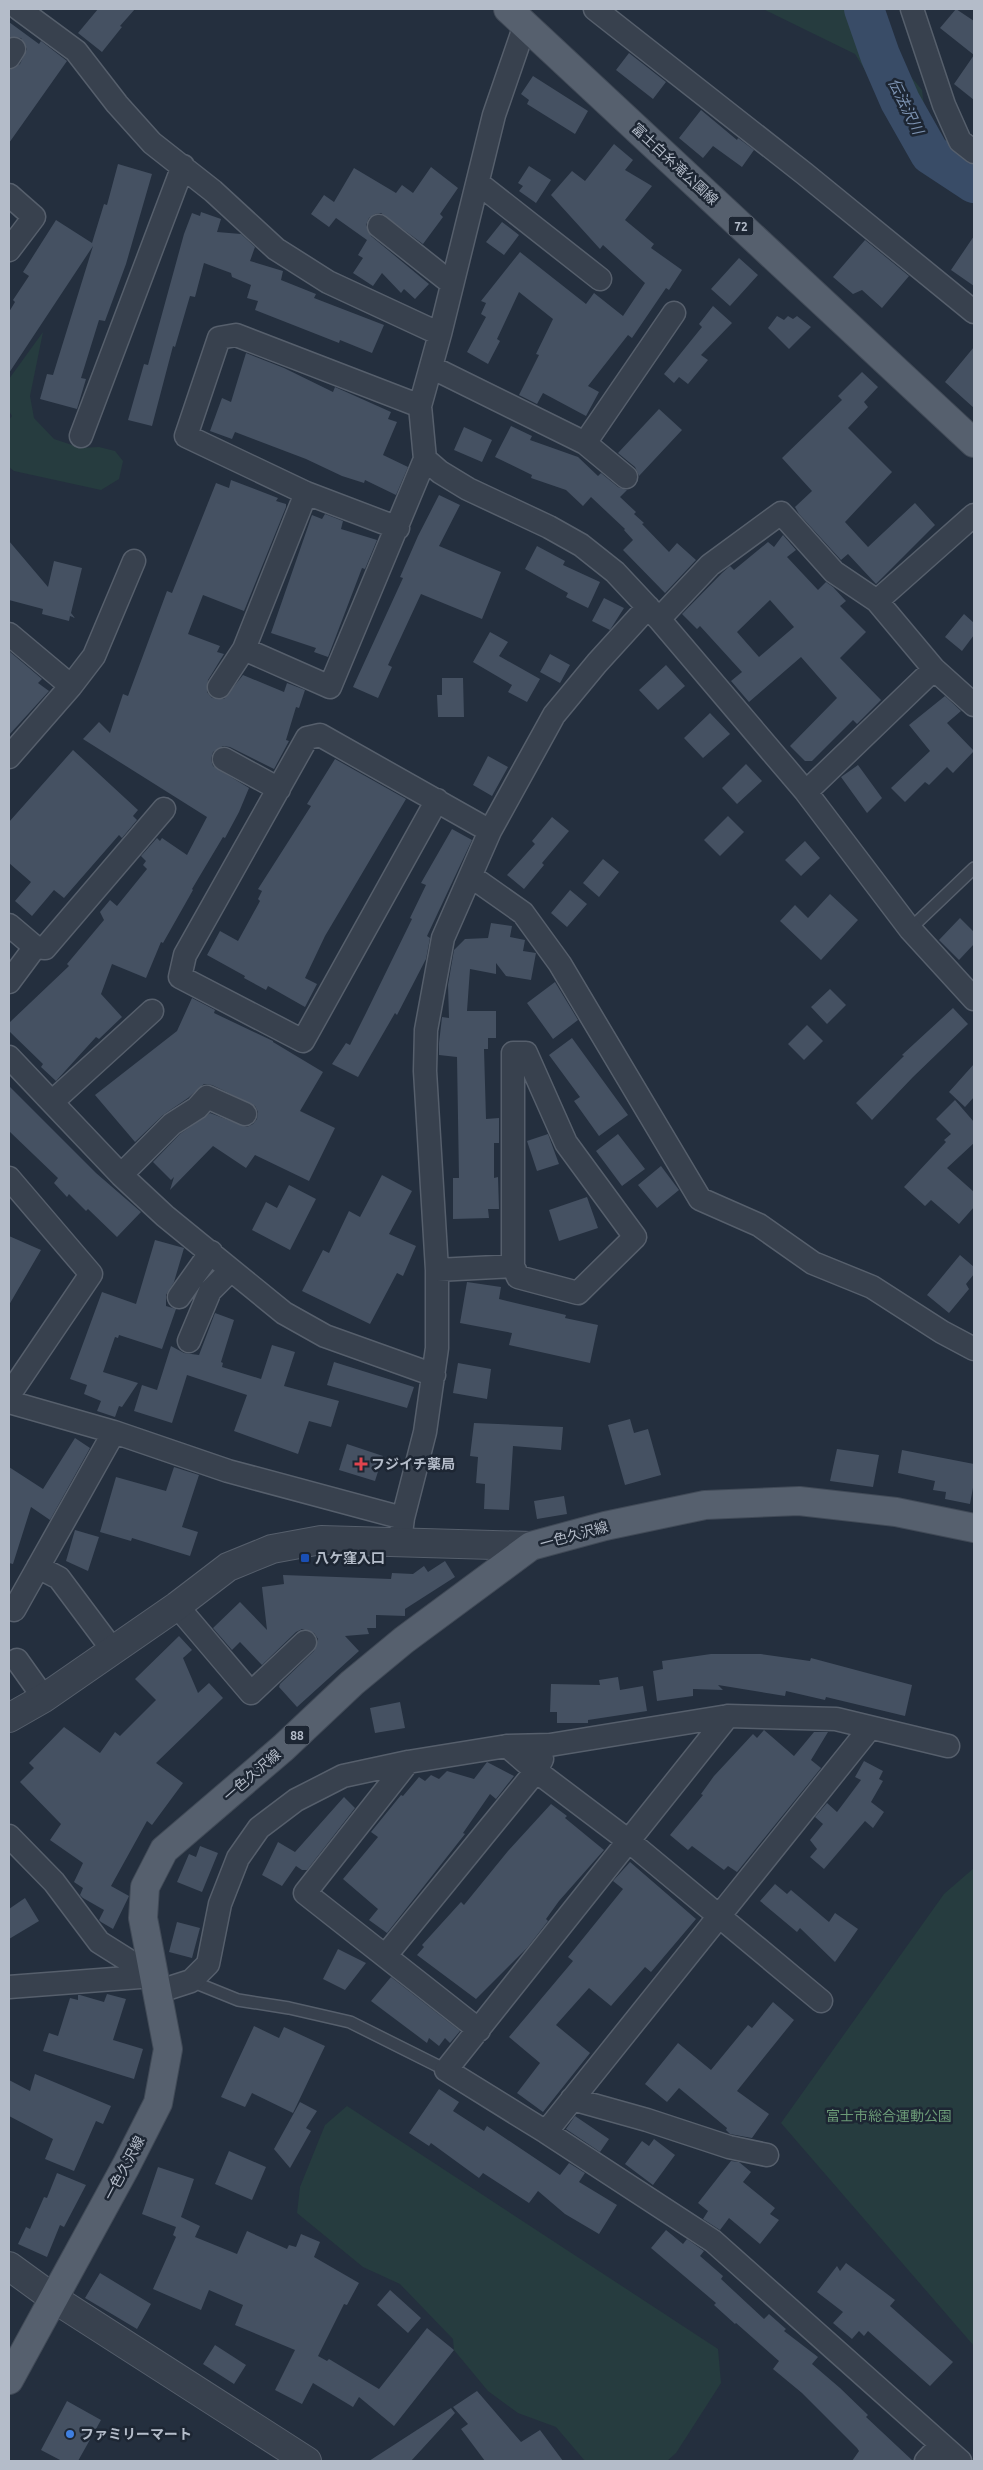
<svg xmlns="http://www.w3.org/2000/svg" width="983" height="2470" viewBox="0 0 983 2470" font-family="Ubuntu,'Noto Sans JP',sans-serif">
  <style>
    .green { fill: #263c3f }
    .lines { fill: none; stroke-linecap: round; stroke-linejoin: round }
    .river { stroke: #394c67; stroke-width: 40 }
    .building { fill: #455162; fill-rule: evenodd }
    .service-casing { stroke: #565f6c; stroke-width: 14 }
    .minor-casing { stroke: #565f6c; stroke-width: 25 }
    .tertiary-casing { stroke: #565f6c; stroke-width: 30 }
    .primary-casing { stroke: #414a57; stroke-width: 30 }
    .service { stroke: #38414e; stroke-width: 11 }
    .minor { stroke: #38414e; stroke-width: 22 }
    .tertiary { stroke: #38414e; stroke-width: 28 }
    .primary { stroke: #56606e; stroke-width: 28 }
    .health-dot { fill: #e0444e; stroke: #1d2633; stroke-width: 2 }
    .transit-dot { fill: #1a4fb4; stroke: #1d2633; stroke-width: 2 }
    .shop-dot { fill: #3f7fe0; stroke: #1d2633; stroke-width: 2 }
    .labels { text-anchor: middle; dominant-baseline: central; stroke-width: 5; stroke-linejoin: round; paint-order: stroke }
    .shield { fill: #1d2633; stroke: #878f9c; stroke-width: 1 }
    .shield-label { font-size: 12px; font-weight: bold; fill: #b4bcc9 }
    .street-label { font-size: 14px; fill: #b4bcc9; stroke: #1d2633 }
    .poi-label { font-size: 14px; font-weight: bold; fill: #b4bcc9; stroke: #1d2633; text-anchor: start }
    .park-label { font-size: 14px; fill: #6b9a76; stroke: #1d2633 }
    .water-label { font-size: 15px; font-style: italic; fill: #7c92b1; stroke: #1d2633 }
  </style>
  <rect width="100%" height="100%" fill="#242f3e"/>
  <path class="green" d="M763,9h103l16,33 40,48 8,64 -26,-21 -49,-79z
    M43,332l-13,64 4,22 20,21 27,9 18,-1 16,4 8,10 -4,18 -18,11 -87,-19 -5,-4v-47l3,-4 -3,-5v-32z
    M974,1868v478l-193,-223 163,-229z
    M347,2106l371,243 3,34 -45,70 -9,8h-82l-29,-34 -38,-14 -30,-22 -34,-41 -1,-11 -53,-55 -37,-17 -66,-54 3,-26 25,-62z"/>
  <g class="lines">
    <path class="river" d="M864,9l16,46 20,46 30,53 44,29"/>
  </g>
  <path class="building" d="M98,9h37l-15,17 2,1 -20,25 -24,-19z
    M956,9l18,12v34l-34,-27z
    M9,22l30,22 2,-3 26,20 -58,82v-73l11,-6 7,-15 -6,-11 -12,-1z
    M629,53l37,29 -13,17 -37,-29z
    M974,55v45l-20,-16z
    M533,76l55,35 -13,23 -48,-30 2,-4 -8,-6z
    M701,110l36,30 1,-2 16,12 -12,17 -29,-21 -10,12 -24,-20z
    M614,144l19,16 -8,10 27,16 -27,34 29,24 -3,4 31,22 -13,20 -3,-2 -34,50 -4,-3 -40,51 11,6 -13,24 -43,-23 -6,11 -18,-9 20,-40 -3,-1 17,-35 -34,-27 -22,47 3,2 -12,23 -21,-12 19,-35 -5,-3 5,-11 -5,-2 39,-49 66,52 8,-11 29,23 22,-33 -42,-38 -3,4 -49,-54 21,-24 13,10z
    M118,164l34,10 -26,90 -21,57 -6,-1 -18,58 5,1 -9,30 -37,-10 7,-25 6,1 40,-129 -84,127v-61l6,-10 -2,-2 16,-24 -6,-4 33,-52 36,23 12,-39 3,1z
    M529,166l22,14 -15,23 -17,-12 4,-5 -5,-3z
    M431,167l27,21 -18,26 3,3 -20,27 -42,-31 -6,1 -6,4 -3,7 5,11 58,48 -14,15 -11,-10 -3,4 -19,-20 -9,13 -20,-13 10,-15 -5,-3 9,-15 -31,-22 -7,9 -18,-13 13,-19 10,7 20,-34 42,25 6,-8 11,8z
    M201,212l20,7 -4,13 24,2 14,13 -5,14 33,10 -2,9 35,14 -2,4 70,27 -12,28 -32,-13 -1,3 -84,-33 3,-9 -11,-3 4,-13 -19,-8 -1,-4 -27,-10 -9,34 -5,-1 -15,51 -2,-1 -21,80 -24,-6 16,-56 4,1 36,-131 8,-21 8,3z
    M502,222l17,13 -15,20 -18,-13z
    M974,236v50l-23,-16z
    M865,240l44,36 -27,32 -20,-18 -9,4 -20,-17z
    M739,258l19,17 -28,31 -19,-17z
    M713,306l19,17 -31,32 7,5 -20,24 -9,-7 -5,6 -10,-9 38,-47 -3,-3z
    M777,316l7,4 4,-4 5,3 4,-3 14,11 -22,22 -21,-21z
    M974,347v61l-29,-26z
    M246,353l38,15 49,24 2,-5 56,25 -3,7 9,3 -14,33 25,12 -12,28 -31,-15 -1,3 -22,-7 -36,-17 -71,-27 -3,7 -22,-8 12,-33 9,4z
    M862,372l16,15 -14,15 4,5 -20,21 44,44 -47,50 23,25 47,-44 20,22 -59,59 -28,-30 -7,6 -42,-46 -4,-7 17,-16 -30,-33 60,-58 -4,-4z
    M659,409l23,21 -43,46 -4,-9 -17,-14z
    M511,426l21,10 -2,4 48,17 20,19 3,-3 17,14 9,3 -7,7 16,15 -2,2 10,9 -2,1 27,28 8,-9 19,17 -31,33 -42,-43 10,-10 -9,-10 1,-1 -34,-32 -8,9 -17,-16 -35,-12 1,-3 -37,-18z
    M464,427l28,13 -10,22 -28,-12z
    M231,480l47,18 -2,3 10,3v3l-42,104 -41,-16 -15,39 32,12 -3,6 7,2 -16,26 -1,12 5,6 12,1 19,-24 41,17 3,-9 18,7 -6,18 -3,-1 -10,33 3,1 -15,28 -44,-22 -7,-1 -10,6 -2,7 2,7 36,22 -10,24 -14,26 -2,-1 -31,52 1,1 -30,53 -2,-1 -15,36 -34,-14 -11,30 21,23 -23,22 -3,-2 -40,44 -15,-14 2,-3 -34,-33v-8l60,-57 -2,-2 37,-44 -4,-8 10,-12 7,6 30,-37 -4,-4 3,-4 -5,-5 16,-18 3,3 2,-3 25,17 20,-38 -124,-78 16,-17 11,11 13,-39 5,2 39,-105 5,2 44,-110 13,5z
    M439,495l21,10 -21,41 62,26 -19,47 -61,-25 -33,71 4,2 -14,31 -25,-11 50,-109 -3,-1 18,-41z
    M325,514l18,7 -2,8 36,11 -12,29 -3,-1 -34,89 -14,-5 2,-4 -45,-15 41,-118 10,4z
    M783,535l13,15 -9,7 31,33 8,-8 7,5 13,14 -6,5 26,26 -26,26 41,42 -24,24 -4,-4 -41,41h-7l-15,-15 47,-48 -36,-41 -52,45 -18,-21 11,-9 -42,-46 -3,3 -15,-15 40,-41 8,-7 4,4 34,-28 6,5zM770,600l24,27 -35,30 -22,-25z
    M9,541l39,46 6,-26 28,7 -11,45 4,5 -5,-2 -1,5 -27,-7 1,-5 -34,-9z
    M537,546l28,15 -2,4 37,17 -12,26 -22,-11 2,-4 -43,-24z
    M604,598l20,10 -14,22 -18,-9z
    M964,614l10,9v12l-12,16 -17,-14z
    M490,632l18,10 -9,14 41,23 -13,23 -19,-10 4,-7 -39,-23z
    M9,651l33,28 -4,4 11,8 -40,44z
    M550,654l20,11 -10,18 -20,-11z
    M666,665l19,21 -27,24 -19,-20z
    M442,678h21l1,39h-26l-1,-22h5z
    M945,696l16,15 -14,12 27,28 -21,22 -6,-6 -18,18 -4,-3 -20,20 -14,-14 39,-37 -21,-26z
    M710,713l20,21 -27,24 -19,-20z
    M73,750l65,60 -5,6 4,4 -15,18 -3,-3 -55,63 -10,-8 -22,26 -17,-15 16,-19 -22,-19v-41z
    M488,756l20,11 -16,29 -19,-11z
    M335,759l71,40 -81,137 -20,42 12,6 -12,23 -37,-21 -2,4 -22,-12 1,-2 -38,-21 13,-24 18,10 22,-40 -2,-2 4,-8 -4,-2 53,-83 -4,-2z
    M746,764l16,17 -25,23 -15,-16z
    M858,765l24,33 -15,15 -26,-36z
    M728,816l16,16 -24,24 -16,-16z
    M552,817l17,14 -27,32 2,2 -20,24 -17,-14 28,-31 -3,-3z
    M452,829l20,11 -45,96 3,2 -4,21 -29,56 -2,-2 -37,64 -26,-13 14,-21 4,2 17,-34 45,-92 -2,-1 16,-33 -5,-2z
    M805,841l15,17 -19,18 -16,-16z
    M603,859l16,13 -20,25 -16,-14z
    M570,890l17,14 -20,23 -16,-14z
    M830,894l28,26 -37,40 -41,-39 15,-16 13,13z
    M960,918l14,14v12l-15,16 -20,-20z
    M491,923l21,3 -2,11 15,3 -2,11 13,2 -5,27 -25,-4 -10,-13v11l-26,-5 -3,42h29v27h-8v11h-4l2,70 13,-1v25h-5v35l4,-1 1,32h-11l1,9 -36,1v-41h6l-2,-121 -18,-2v-12l3,-26 7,1 -1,-33 6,-35 11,-11 23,-1z
    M555,982l23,38 -25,19 -26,-36z
    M830,989l16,16 -19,19 -16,-17z
    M192,998l23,12 -1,3 59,28v1l50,30 -23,39 35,17 -26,53 -54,-26 -9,13 -33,-22 -43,44 4,-13 -3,3 -18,-18 27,-28 30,-21 37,14 6,-3 4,-5 1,-7 -3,-6 -43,-21 -8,-1 -16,14 -25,17 -28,27 -40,-47 82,-64z
    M953,1008l15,16 -55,53 -41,43 -16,-17 48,-47 -2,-1z
    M807,1025l16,16 -19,19 -16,-16z
    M572,1038l56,77 -29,21 -25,-35 6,-4 -31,-42z
    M974,1064v33l-9,10 -16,-15z
    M9,1086l87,87 45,39 -24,25 -29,-28 -2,2 -17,-17 -2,3 -13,-14 4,-5 -49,-47z
    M955,1100l19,22v21l-27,25 27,24v15l-15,17 -28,-24 -6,6 -21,-19 42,-45 -2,-2 7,-6 -15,-15z
    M548,1134l11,30 -22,7 -10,-30z
    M618,1134l27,35 -23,17 -26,-35z
    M661,1166l18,24 -22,18 -19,-23z
    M382,1175l30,16 -23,43 27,12 -13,30 -6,-3 -27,51 -68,-33 21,-41 6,3 20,-42 11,6z
    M289,1185l27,14 -26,51 -38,-20 14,-28 11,6z
    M587,1197l11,31 -39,13 -10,-31z
    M9,1236l32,14 -32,55z
    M155,1240l29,8 -10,34 -8,13v11l10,3 -14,40 -43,-14 -1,3 -3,-1 -12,35 35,11 -16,24 -3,-1 -4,11 -18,-6 4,-10 -17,-7 3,-9 -17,-6 32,-87 34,12z
    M960,1255l14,12v7l-8,10 3,5 -20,24 -22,-18z
    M467,1282l34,5 -2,12 67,16 -1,3 33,7 -8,38 -81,-18 3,-12 -52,-10z
    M215,1313l19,7 -13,42 2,1 -1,4 39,12 11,-34 23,7 -11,34 55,15 -8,26 -22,-6 -11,33 -64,-23 13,-36 -60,-20 -15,48 -38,-12 8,-26 15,5 14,-44 13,7 15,2z
    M334,1362l80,25 -7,21 -80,-23z
    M458,1363l33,6 -4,30 -34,-6z
    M630,1419l4,14 14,-4 13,46 -36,10 -17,-60z
    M474,1423l89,4 -2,23 -48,-4 -4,64 -25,-1 1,-25 -9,-1 2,-26 -8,-1z
    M75,1438l15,10 -40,72 -19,-13 -18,57 -4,-1v-96l34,22z
    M347,1444l36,12 -8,25 -36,-11z
    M837,1449l42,6 -6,32 -43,-6z
    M902,1450l72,14v18l-4,22 -25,-5 1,-7 -13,-2 2,-9 -37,-8z
    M174,1467l25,8 -17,52 16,5 -8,24 -58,-18 -1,3 -31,-9 16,-55 50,14z
    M564,1496l3,18 -30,5 -3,-18z
    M75,1530l24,7 -11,34 -22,-10z
    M445,1561l10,16 -50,32v7l-29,-1v13h-9l2,6 -24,2 14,15 -62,56 -18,-20 1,-3 34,-33 4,-12 -4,-6 -12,-4 -6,3 -34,33 -22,-23 -8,8 -19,-22 27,-26 27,28 -5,-43 22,-3 -1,-9 108,4 1,-6 21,1 11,-8 4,6z
    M179,1636l13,14 -9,8 15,35 11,-10 14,15 -67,65 27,20 -31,42 -5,-4 -36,65 18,10 -16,33 -12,-7 -2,-2 5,-10 -21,-12 -3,-3 3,-7 -9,-6 9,-19 -33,-23 11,-16 -41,-42 14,-14 -5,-5 35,-36 36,26 15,-21 5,4 36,-36 -21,-21z
    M711,1654h50l49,7 1,-3 101,27 -7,31 -79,-19 -1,3 -39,-9 -1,5 -67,-11 5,5 -30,-1v7l-36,5 -4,-30 10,-2 -1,-8z
    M618,1677l2,13 23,-4 4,25 -59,9v3h-31v-11h-7l1,-28 49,1 -1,-5z
    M400,1702l5,26 -30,5 -5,-25z
    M764,1730l30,26 20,-24h14l-17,28 10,8 -84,104 -9,-6 -4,4 -32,-24 -4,4 -18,-15 33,-40 -2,-1 13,-18 39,-42 4,4z
    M864,1761l19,10 -4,8 4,2 -12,21 13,10 -11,16 -8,-7 -41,48 -14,-12 7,-8 -7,-9 13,-16 -8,-7 12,-14 10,9 24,-32 -6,-3z
    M487,1762l27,14 -18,23 -6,-5 -27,39 2,1 -78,99 -18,-13 9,-11 -35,-30 35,-42 -7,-5 30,-37 2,1 16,-19 6,4 6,-6 8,4 8,-8 27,8z
    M344,1797l11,11 -48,62h-5l-6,-4 -14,20 -20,-11 16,-33 17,10z
    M551,1804l16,12 -2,2 39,32 -45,51 -13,18 2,2 -21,27 -51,51 -59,-44 7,-8 -2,-2 39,-43 3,3 44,-54z
    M200,1846l18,7 -16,39 -25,-10 12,-28 7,3z
    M630,1862l66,57 -45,53 -6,-5 -34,39 -22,-18 -33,37 34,28 -47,59 -26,-19 23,-30 -31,-26 64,-76 -5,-4 55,-68 -10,-8z
    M775,1884l12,10 4,-4 38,32 6,-9 23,16 -23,33 -35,-34 -3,4 -37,-31z
    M25,1898l14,23 -30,18v-30z
    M177,1922l23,6 -8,30 -23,-6z
    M338,1949l28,14 -21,27 -22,-11z
    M391,1977l69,54 -10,12 -5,-5 -6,8 -10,-8 -2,5 -56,-42z
    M107,1994l19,5 -13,41 30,9 -9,30 -91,-28 6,-18 9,3 12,-38 8,2v-5h2l24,7z
    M773,2002l21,18 -57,71 32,23 -17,24 -22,-4 -4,-4 1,-2 -48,-40 -12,14 -22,-18 33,-41 33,27 37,-45 4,3z
    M254,2026l25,12 5,-11 41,19 -32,67 -41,-20 -7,14 -24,-10z
    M35,2074l76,32 -8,18 -7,-3 -22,50 -29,-12 8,-20 -44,-23v-36l21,11z
    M439,2089l20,13 -6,9 31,20 3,-5 73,49 9,-12 16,10 -6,9 38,23 -18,29 -34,-20 -27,-23 -9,12 -46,-30 -4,5 -48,-35 -2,3 -20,-13z
    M300,2102l17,9 -11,17 5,3 -21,37 -16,-19z
    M575,2116l34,23 -9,13 -34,-23z
    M654,2139l21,16 -22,30 -28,-21 17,-23 7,5z
    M229,2151l37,16 -14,33 -37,-16z
    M731,2161l8,1 12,10 -8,10 32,26 -5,6 9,6 -19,24 -31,-26 -9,12 -17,-11 5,-8 -10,-8z
    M158,2167l36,12 -13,38 19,9 -5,11 42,17 10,-23 40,18 2,-4 7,2 5,-13 19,8 -6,15 45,26 -12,22 -3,-1 -26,52 9,5 2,-2 50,30 48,-61 27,22 -60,76 -35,-29 -6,10 -40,-24 -11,21 -27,-14 20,-40 -60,-25 8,-20 -34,-15 -8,20 -48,-21 23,-52 -3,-2 3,-8 -34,-13z
    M57,2173l29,12 -22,42 -4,-2 -13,32 -29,-13 8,-17 4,2 14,-32 3,1z
    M666,2230l17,14 4,-5 17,12 -4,5 23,20 -2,3 43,40 5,-5 17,15 -2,2 34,26 -6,7 28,24 28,27 -2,2 47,44h-61l7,-10 -2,-3 -55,-55 -29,-24 6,-8 -43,-38 -1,1 -21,-19 2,-2 -65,-55z
    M846,2263l49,37 -5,6 63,56 -23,24 -62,-55 -4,5 -5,-5 -7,8 -19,-16 10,-11 -26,-20 20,-26 3,5z
    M100,2273l51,31 -14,25 -52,-31z
    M390,2290l31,28 -13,15 -31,-28z
    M215,2345l31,20 -12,19 -31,-20z
    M477,2391l44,51 19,-12 23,31h-78l-24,-32 7,-5 -15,-17z
    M67,2401l34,19 -23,41h-16l-21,-11z
    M451,2408l4,5 -44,48h-42z"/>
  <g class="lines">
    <defs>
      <path id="service" d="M910,929l64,-61
        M191,1981l47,19 51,8 61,14 96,48"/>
      <path id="minor" d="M19,9l57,42 41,53 35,39 61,48 63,58 52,33 112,52
        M595,9l210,165 169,138
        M912,9l32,96 16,36 14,11
        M525,25l-31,90 -54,219 -20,72 5,53 15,13 28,17 81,38 32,18 34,27 44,47 147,173 104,137 64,70
        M9,57l5,-8
        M478,183l122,96
        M9,195l25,22 -25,33
        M379,226l72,57
        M431,367l154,76 41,34
        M81,436l102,-270
        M585,443l89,-130
        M306,493l-62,156 86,38 95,-228
        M974,515l-97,86 57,68 40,36
        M398,528l-92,-35 -120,-57 33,-98 17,-3 184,71
        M659,619l51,-54 71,-52 53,59 43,29
        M9,634l62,52 -62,71
        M71,686l23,-30 40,-95
        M219,687l25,-38
        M224,759l55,30
        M806,792l128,-123
        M437,800l-134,241 -123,-64 5,-22 122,-217 13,-3 170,96
        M472,877l51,36 37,51 140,235 59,26 54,38 59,24 70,45 32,17
        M9,925l26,22 -26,35
        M35,947l10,1 119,-139
        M9,1057l112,118 44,41 119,97 41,23 109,39
        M52,1102l100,-91
        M121,1175l51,-51 25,-16 10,-11 38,17
        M9,1178l82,96 -82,121
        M437,1270l76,-4 5,11 60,16 57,-56 -69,-94 -40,-90h-13v213
        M179,1297l32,-45
        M189,1341l21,-50 21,-21
        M9,1402l105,30 114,39 175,47
        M400,1541l3,-23 22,-86 12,-84v-78l-12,-199 1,-41 17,-92 47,-107 64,-116 43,-52 51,-56
        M38,1567l21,11 53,71
        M177,1606l74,87 54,-51
        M9,1608l5,2 100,-178
        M17,1660l27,38
        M728,1716l-282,354 100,62 167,109 247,220
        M507,1746l29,25 94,71 191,159
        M408,1762l-103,131 174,137
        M9,1836l45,46 45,60 54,34
        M386,1955l150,-184 6,-12
        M9,1987l144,-11
        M157,1992l34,-11 17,-17 12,-60 18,-46 21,-30 37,-28 47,-24 65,-14 99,-16 43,-1 178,-29 108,3 112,27
        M572,2099l75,21 82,27 38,8
        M546,2132l324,-404
        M926,2461l15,-16"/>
      <path id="tertiary" d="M9,1718l35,-20 133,-92 51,-39 44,-18 49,-9 210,6
        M9,2266l44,32 254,163"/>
      <path id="primary" d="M508,9l466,434
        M9,2380l117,-214 32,-63 10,-54 -25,-131 2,-31 19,-37 119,-102 69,-65 52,-43 127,-94 74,-20 100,-21 94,-4 97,11 78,16"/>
    </defs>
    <use href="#service" class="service-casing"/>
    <use href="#minor" class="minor-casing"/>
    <use href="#tertiary" class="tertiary-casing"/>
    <use href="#primary" class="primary-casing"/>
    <use href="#service" class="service"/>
    <use href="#minor" class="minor"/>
    <use href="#tertiary" class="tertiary"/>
    <use href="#primary" class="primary"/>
  </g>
  <path class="health-dot" d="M358.5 1456.5h5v5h5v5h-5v5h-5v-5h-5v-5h5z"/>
  <rect class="transit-dot" x="300" y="1553" width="10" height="10" rx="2.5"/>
  <circle class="shop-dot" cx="70" cy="2434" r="5"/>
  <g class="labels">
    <g class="shield">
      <rect x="728.5" y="216.5" width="25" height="19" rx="4"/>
      <rect x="284.5" y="1725.5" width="25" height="19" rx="4"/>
    </g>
    <g class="shield-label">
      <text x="741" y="226">72</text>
      <text x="297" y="1735">88</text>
    </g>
    <g class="street-label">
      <text transform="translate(675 164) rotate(43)">富士白糸滝公園線</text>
      <text transform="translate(574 1535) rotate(-15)">一色久沢線</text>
      <text transform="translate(252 1775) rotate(-41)">一色久沢線</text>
      <text transform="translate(124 2168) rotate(-62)">一色久沢線</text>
    </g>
    <g class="poi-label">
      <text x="371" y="1464">フジイチ薬局</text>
      <text x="315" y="1558">八ケ窪入口</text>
      <text x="80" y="2434">ファミリーマート</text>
    </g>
    <g class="park-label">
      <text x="889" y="2116">富士市総合運動公園</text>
    </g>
    <g class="water-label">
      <text transform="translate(906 106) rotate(64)">伝法沢川</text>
    </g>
  </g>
  <rect width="983" height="2470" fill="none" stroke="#b4bcc9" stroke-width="20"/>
</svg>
